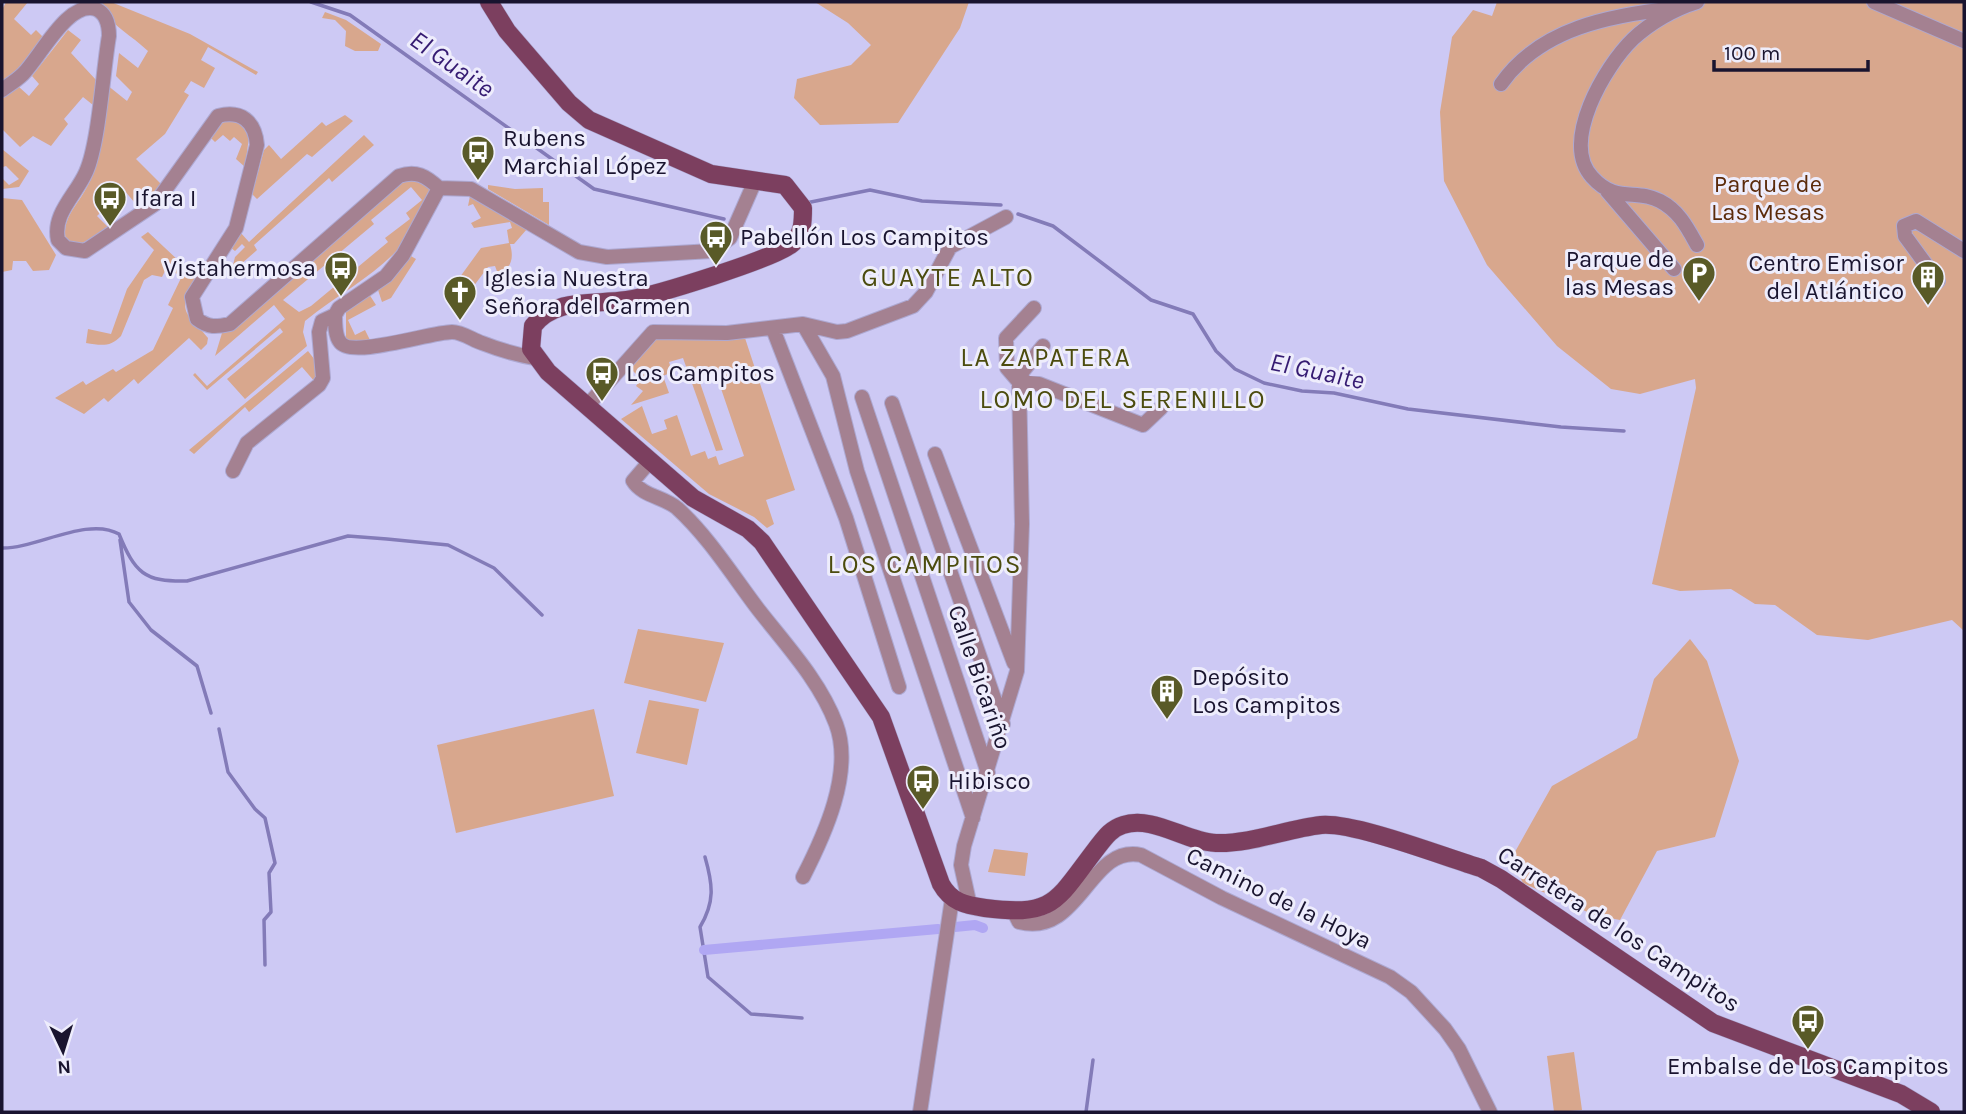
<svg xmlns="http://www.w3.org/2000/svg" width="1966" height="1114" viewBox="0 0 1966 1114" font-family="Karla,sans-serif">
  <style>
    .green { fill: #d8a78d; fill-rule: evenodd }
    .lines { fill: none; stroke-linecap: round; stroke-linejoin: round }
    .stream { stroke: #837bb8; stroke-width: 3.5 }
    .canal { stroke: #b0a7f3; stroke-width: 10 }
    .minor-casing { stroke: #ada8d1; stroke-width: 16 }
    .major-casing { stroke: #ada8d1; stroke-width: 19 }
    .minor { stroke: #a48191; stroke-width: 14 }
    .major { stroke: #7c3f5f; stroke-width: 18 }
    .labels { text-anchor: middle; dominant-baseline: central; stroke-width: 6; stroke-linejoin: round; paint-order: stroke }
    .poi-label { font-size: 24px; fill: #19142f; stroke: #eeedfc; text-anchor: start }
    .park-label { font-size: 24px; fill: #5b2a0a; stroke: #eeedfc }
    .street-label { font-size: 24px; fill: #19142f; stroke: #eeedfc }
    .water-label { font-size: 26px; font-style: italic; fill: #351b72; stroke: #eeedfc }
    .neighbourhood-label { font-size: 26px; letter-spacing: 2px; fill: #4c4c0e; stroke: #eeedfc }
  </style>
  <rect width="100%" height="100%" fill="#cdc9f4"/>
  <path class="green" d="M6,2h22l-14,17 17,16 5,-5 8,8 -18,25 -24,21v-74z
    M103,2h8l79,32 68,38 -2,3 -48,-28 -7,13 14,8 -11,20 -13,-7 -7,11 5,3 -24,39 -29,25 25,25 -21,25 -16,-19 -27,26 12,12 -30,17 -13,-4c-5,-22 11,-35 21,-54 17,-29 17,-69 20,-102l20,16 5,-9 -16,-16 3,-23 19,15 10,-17c-17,-16 -33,-23 -47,-43z
    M815,2h154l-9,26 -62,95 -78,2 -26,-27 3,-19 54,-14 20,-20 -23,-22z
    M1497,2h467v629l-12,-11 -84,20 -51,-5 -42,-30 -20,-1 -24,-15 -51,2 -28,-7 44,-196 -1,-9 -55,15 -29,-5 -54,-43 -70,-81 -43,-84 -4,-69 12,-75 21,-27 19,6z
    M325,12l21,8 35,24 -3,7h-23l-10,-5 1,-15 -11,-11 -13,-2z
    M68,30l13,10 -10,13 26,28 -4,24 -10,-8 -19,22 4,5 -17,22 -18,-10 -13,11 -18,-18v-32l17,-10 10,9 10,-12 -7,-8z
    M345,115l8,6 -41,36 -5,-3 -50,45 -5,-5 12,-44 5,-5 12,14 41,-37 4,4z
    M230,120l10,2 9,15 -4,30 -9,-8 6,-15 -8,-7 -4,4 -7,-6 -8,7 -5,-5 11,-14z
    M364,135l10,10 -42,37 -3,-4 -75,67 3,5 -26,23 4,-16 10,-10 -3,-3 -7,7 -4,-3 9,-16 9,10z
    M2,149l27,22 -10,16 -17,2v-11l7,7 10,-6 -13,-13 -3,1z
    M416,177l12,9 4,8c-25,68 -76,86 -127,127l-2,11 4,14 -62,53 -18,-20 56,-47 -3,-4 -73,62 -14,-15 2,-2 12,13 78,-67 -11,-14 -59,51 7,-23 14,-7 167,-144zM411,187l11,13 -16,13 4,6 -25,19 3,4 -77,64 -12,6 -16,-12 91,-76 -3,-4z
    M488,185l27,4 28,-1v14h6v23l-61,-36z
    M470,196l57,33 -13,15h-4c4,14 2,24 -12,30l-3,-8 -7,1 -15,20 -4,-2 -16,19 -9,-5 37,-51 28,-5 -2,-13 5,-2 -2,-6 -36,6 -3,-5 10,-5 -8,-14 -5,2z
    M2,198l20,2 34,55 -7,15 -16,1 -7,-10h-13l-1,9 -10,2z
    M148,232l48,45c-20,38 -10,33 12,61l-1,6 -6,6 -12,-12 -51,46 -4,-5 -26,23 -4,-4 -20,16 -29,-16 28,-17 3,4 27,-16 3,3 37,-22 20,-42 -5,-3 14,-29 -16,-7 -4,8 -10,-2 -8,5 -23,56c-11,12 -21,9 -35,7l2,-14 23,5 16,-45 27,-39 -13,-13z
    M409,255l7,4 -25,39 -9,4 -4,-12 20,-18z
    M369,294l7,11 -28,15 7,15 10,-5 5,10h-24v-30z
    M654,335h90l51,155 -29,10 8,24 -7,4 -13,-11 -45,-23 -88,-75 21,-13 10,28 15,-5 -3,-9 13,-5 14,41 14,-5 3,8 8,-3 3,9 25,-9 -29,-85 -17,6 25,73 -7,1 -33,-93 -14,4 3,10 -9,4 6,17 -38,12 12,-14 -7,-5 5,-7 -14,-14z
    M308,351l10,13 -3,18 -13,-15 -53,45 -4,-5 -51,47 -5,-4z
    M638,629l86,14 -18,59 -82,-19z
    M1690,639l17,22 32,100 -24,76 -58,14 -37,69 -26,-5 -71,-32 -12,-24 41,-73 85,-48 17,-59z
    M649,700l50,9 -12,56 -51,-12z
    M594,709l20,87 -158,37 -19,-88z
    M994,849l34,4 -3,23 -37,-4z
    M1574,1052l8,58 -28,2 -7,-56z"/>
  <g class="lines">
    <path class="stream" d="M311,2l39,13 244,174 130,30
      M806,203l64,-13 52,11 79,4
      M1018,214l35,12 98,74 42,14 23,37 19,18 29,14 38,8 32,2 74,16 153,18 63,4
      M119,534c16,39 25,48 68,47l161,-45 39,3 61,6 46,23 48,47
      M120,540l9,62 22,28 46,36 14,47
      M2,548c33,1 86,-32 117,-14
      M219,729l9,43 27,37 10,9 10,45 -6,10 2,39 -7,8 1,45
      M705,857c8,28 10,45 -5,70l8,50 43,37 51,4
      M1086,1112l7,-52"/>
    <path class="canal" d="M955,927l20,-2 8,3
      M704,950l234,-21"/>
    <defs>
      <path id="minor" d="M1697,2c-23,7 -47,21 -64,37 -28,27 -73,103 -41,138 24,27 44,11 68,24 19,10 27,26 37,44
        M1874,2l90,39
        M1501,84c39,-56 110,-69 175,-76
        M2,90c7,-5 15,-10 21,-16 18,-18 45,-74 73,-65 11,5 13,16 13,27 -6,34 -10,107 -23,136 -10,23 -34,42 -28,68l8,8 19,3 70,-47 63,-88c23,-6 37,5 39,29l-21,83 -44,69 5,22c12,9 19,8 33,5l169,-148c17,-6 27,0 40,12
        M439,188l32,1 108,63 28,5 105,-6 18,-13 25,-57
        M1607,191l67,78
        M1938,281l-33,-45 -1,-10 12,-5 48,30
        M1034,308l-28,30 1,30 12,14 20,2 104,41 18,-17
        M335,315c0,8 0,21 5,27 11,17 91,-10 112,-10 10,0 21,8 30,11 18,7 35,12 53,15
        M335,315l4,-7 47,-32 17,-21 36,-67
        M803,324l30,52 24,95 116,347
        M773,329l73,189 53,169
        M862,397l126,376
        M892,403l111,321
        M587,406l66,-74 74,1 76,-9 34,8 10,-1 66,-25 13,-14 24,-45 56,-30
        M935,454l79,209
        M651,460l-18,21c9,15 31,16 44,27 31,28 56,68 81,101 28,36 62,72 78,115 18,48 -12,112 -33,153
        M233,471l14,-28 72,-58 4,-7 -4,-46 3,-11 13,-6
        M970,906l-9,-41 3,-19 53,-175 5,-147 -3,-142 4,-11 20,-25
        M1014,912l5,10c61,16 70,-78 122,-67l81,43 168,79 21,15 34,37 14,20 31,63
        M920,1112l32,-213"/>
      <path id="major" d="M489,2l18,29 62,72 20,17 122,54 74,11 18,23c0,13 0,25 -10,35 -15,15 -140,53 -166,57 -33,5 -72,-3 -94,26l-2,23 17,23 145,126 55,31 14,13 119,175 60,167c10,18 24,21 44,24 70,9 71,-7 111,-59 8,-10 14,-20 27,-24 30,-10 63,17 93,18 36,1 70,-14 105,-18 34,-3 123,32 160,43l20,11 212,144 188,71 30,18"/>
    </defs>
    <use href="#minor" class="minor-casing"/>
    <use href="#major" class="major-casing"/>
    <use href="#minor" class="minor"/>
    <use href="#major" class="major"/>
  </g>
  <defs>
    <symbol id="bus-pin" viewBox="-11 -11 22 30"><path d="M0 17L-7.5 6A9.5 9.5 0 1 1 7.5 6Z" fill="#595a27" stroke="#eeedfc"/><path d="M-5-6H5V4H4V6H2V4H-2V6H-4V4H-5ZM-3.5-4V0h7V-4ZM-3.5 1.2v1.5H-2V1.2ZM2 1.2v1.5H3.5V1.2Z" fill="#fff"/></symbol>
    <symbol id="parking-pin" viewBox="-11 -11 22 30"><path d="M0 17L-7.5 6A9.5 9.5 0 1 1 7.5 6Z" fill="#595a27" stroke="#eeedfc"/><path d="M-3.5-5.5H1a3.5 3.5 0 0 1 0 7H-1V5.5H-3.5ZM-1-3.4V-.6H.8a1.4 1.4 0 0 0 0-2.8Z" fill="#fff"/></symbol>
    <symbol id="building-pin" viewBox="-11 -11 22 30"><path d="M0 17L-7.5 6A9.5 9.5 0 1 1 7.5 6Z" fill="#595a27" stroke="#eeedfc"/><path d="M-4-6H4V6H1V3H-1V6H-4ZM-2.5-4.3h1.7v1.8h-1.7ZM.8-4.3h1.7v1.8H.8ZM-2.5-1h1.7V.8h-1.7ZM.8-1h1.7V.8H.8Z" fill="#fff"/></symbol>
    <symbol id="church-pin" viewBox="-11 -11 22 30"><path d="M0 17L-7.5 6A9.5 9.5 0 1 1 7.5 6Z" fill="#595a27" stroke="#eeedfc"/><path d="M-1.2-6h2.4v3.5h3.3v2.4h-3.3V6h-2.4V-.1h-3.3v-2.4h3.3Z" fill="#fff"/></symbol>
  </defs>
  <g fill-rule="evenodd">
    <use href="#bus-pin" x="459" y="133" width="38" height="52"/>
    <use href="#bus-pin" x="91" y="179" width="38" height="52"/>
    <use href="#bus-pin" x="697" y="218" width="38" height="52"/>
    <use href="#bus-pin" x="322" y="249" width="38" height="52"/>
    <use href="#parking-pin" x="1680" y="254" width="38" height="52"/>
    <use href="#building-pin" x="1909" y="258" width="38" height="52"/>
    <use href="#church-pin" x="441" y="273" width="38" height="52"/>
    <use href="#bus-pin" x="583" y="354" width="38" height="52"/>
    <use href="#building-pin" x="1148" y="672" width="38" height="52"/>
    <use href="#bus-pin" x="904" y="762" width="38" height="52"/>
    <use href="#bus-pin" x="1789" y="1002" width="38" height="52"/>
  </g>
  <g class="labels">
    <g class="poi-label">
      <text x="503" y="138">Rubens<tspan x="503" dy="28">Marchial López</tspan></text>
      <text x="134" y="198">Ifara I</text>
      <text x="740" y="237">Pabellón Los Campitos</text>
      <text x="1674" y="259" text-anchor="end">Parque de<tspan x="1674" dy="28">las Mesas</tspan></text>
      <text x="1904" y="263" text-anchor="end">Centro Emisor<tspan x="1904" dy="28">del Atlántico</tspan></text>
      <text x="316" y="268" text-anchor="end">Vistahermosa</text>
      <text x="484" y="278">Iglesia Nuestra<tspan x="484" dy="28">Señora del Carmen</tspan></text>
      <text x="626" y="373">Los Campitos</text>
      <text x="1192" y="677">Depósito<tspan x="1192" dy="28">Los Campitos</tspan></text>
      <text x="948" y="781">Hibisco</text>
      <text x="1808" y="1066" text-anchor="middle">Embalse de Los Campitos</text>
    </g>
    <g class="park-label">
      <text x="1768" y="184">Parque de<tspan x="1768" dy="28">Las Mesas</tspan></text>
    </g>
    <g class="street-label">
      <text transform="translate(980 677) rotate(71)">Calle Bicariño</text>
      <text transform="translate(1279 898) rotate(26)">Camino de la Hoya</text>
      <text transform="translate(1619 929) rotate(33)">Carretera de los Campitos</text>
    </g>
    <g class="water-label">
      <text transform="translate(452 64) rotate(35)">El Guaite</text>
      <text transform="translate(1317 371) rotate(12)">El Guaite</text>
    </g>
    <g class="neighbourhood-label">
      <text x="948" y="277">GUAYTE ALTO</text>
      <text x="1046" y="357">LA ZAPATERA</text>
      <text x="1123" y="399">LOMO DEL SERENILLO</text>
      <text x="925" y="564">LOS CAMPITOS</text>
    </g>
  </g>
  <rect width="1966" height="1114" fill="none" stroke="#19142f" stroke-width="7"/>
  <g transform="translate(63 1051) rotate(176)" stroke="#eeedfc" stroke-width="5" paint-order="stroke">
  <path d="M0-5L12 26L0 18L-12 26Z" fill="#19142f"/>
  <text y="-10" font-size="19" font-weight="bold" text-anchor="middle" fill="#19142f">N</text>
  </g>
  <path d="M1714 60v10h154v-10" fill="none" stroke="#19142f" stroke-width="3.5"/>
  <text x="1724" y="60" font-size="21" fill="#19142f" stroke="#eeedfc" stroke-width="5" paint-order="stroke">100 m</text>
</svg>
